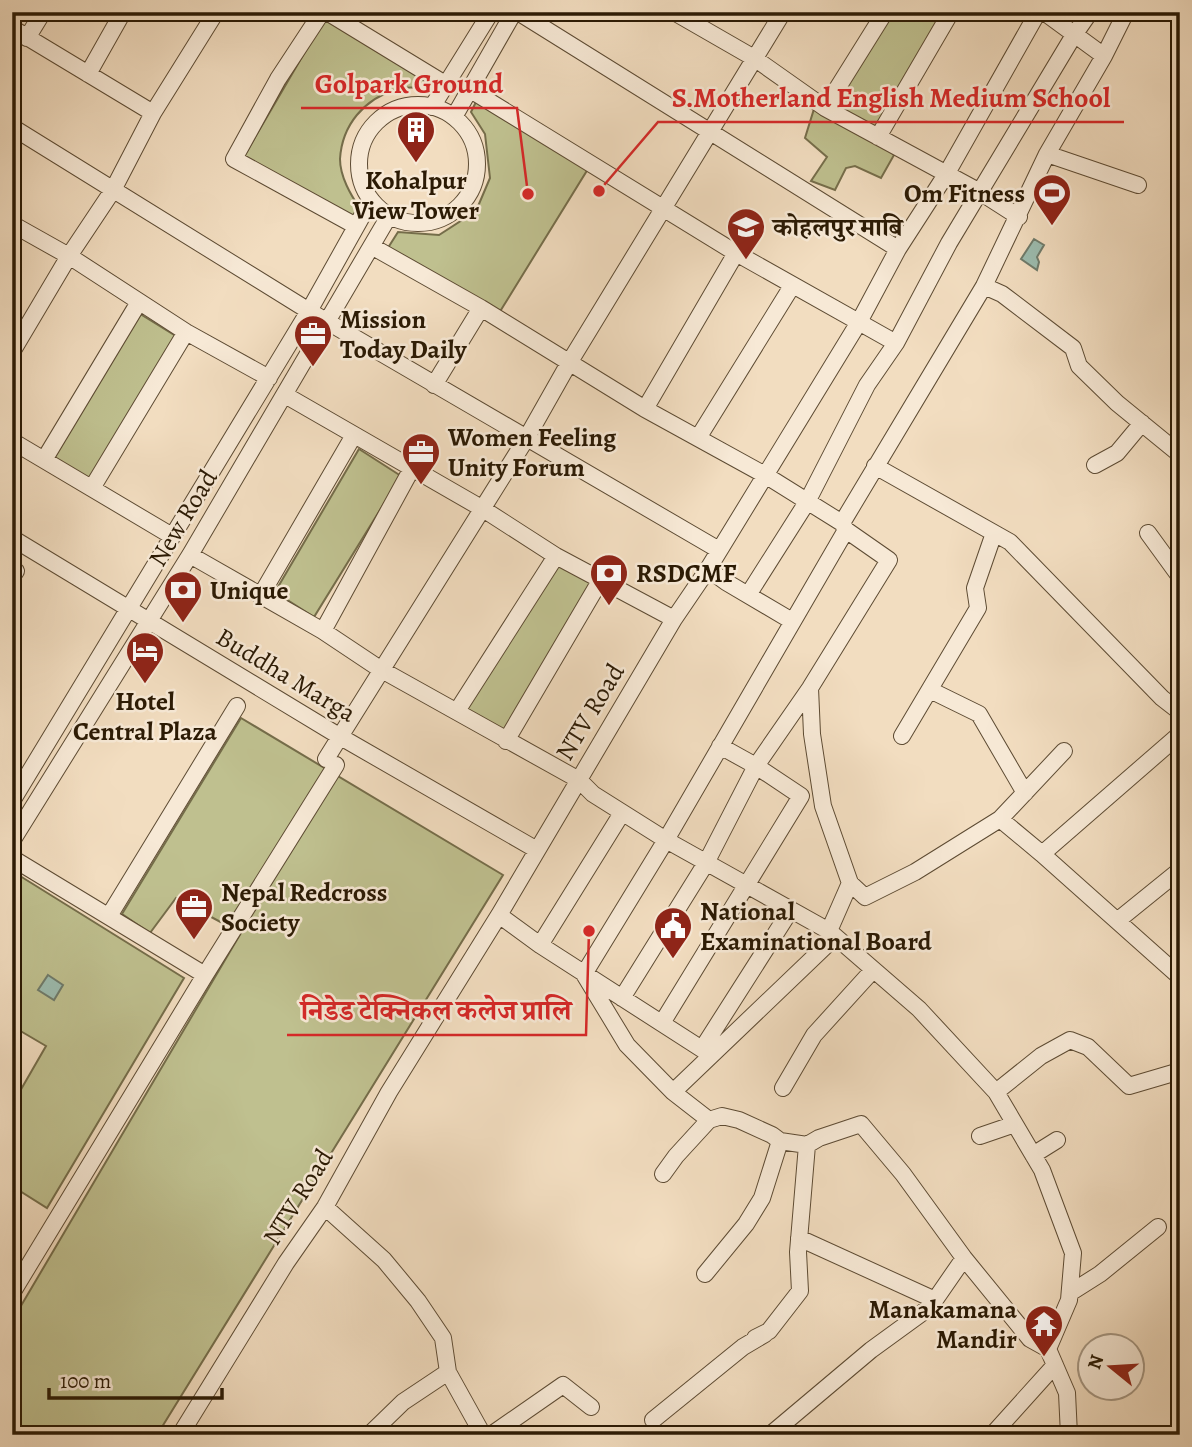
<svg xmlns="http://www.w3.org/2000/svg" width="1192" height="1447" viewBox="0 0 1192 1447" font-family="Alegreya,'Noto Serif Devanagari',serif">
  <style>
    .green { fill: #bfc08f; stroke: #756d4a; stroke-width: 2 }
    .water { fill: #9cbcaf; stroke: #6f7b6b; stroke-width: 2 }
    .lines { fill: none; stroke-linecap: round; stroke-linejoin: round }
    .minor-casing { stroke: #5d4b33; stroke-width: 18 }
    .minor { stroke: #f7e9d6; stroke-width: 16 }
    .labels { text-anchor: middle; dominant-baseline: central; stroke-width: 5; stroke-linejoin: round; paint-order: stroke }
    .poi-label { font-size: 26px; font-weight: bold; fill: #2b1a04; stroke: #f7e9d6; text-anchor: start }
    .street-label { font-size: 26px; fill: #2b1a04; stroke: #f7e9d6 }
    .leader { fill: none; stroke: #d62828; stroke-width: 2.5 }
    .callout-dot { fill: #d62828; stroke: #f7e9d6; stroke-width: 2.5 }
    .callout-label { font-size: 28px; text-anchor: middle; font-weight: bold; fill: #d62828; stroke: #f7e9d6; stroke-width: 5; stroke-linejoin: round; paint-order: stroke }
  </style>
  <rect width="100%" height="100%" fill="#f2ddc0"/>
  <filter id="stains"><feTurbulence type="fractalNoise" baseFrequency=".00286" numOctaves="4"/><feColorMatrix values="0 0 0 0 .2 0 0 0 0 .09 0 0 0 0 .02 0 0 0 .5 -.17"/></filter>
  <radialGradient id="worn" r=".72"><stop offset=".6" stop-color="#630" stop-opacity="0"/><stop offset="1" stop-color="#630" stop-opacity=".3"/></radialGradient>
  <path class="green" d="M888,12h61l-70,121 -50,-27z
    M326,16l114,69c-15,6 -29,0 -43,4 -33,10 -55,36 -57,70 0,18 11,36 20,50l-9,14 -107,-67z
    M478,98l113,66 -95,154 -110,-67 12,-19 41,3 37,-24 14,-33 -5,-44 -14,-22z
    M814,109l68,34 12,12 -13,23 -26,-12 -9,2 -11,22 -24,-9 16,-24 -22,-19z
    M137,312l42,26 -89,145 -42,-24z
    M359,449l42,27 -87,141 -39,-25z
    M557,564l35,19 -89,152 -39,-25z
    M241,718l262,157 -346,560h-145v-114l229,-388 -65,-35 -26,35 -28,-19z
    M12,871l172,107 -137,230 -35,-22v-81l34,-59 -34,-20z"/>
  <path class="water" d="M1034,239l10,6 -7,12 2,5 -2,8 -16,-11z
    M48,975l15,10 -9,15 -16,-10z"/>
  <g class="lines">
    <defs>
      <path id="minor" d="M322,12l-44,67 -44,80 122,67
        M327,12l118,72
        M518,12l380,237
        M674,12l80,46 71,50 155,84 39,25
        M1044,12l60,44
        M12,28l141,85
        M27,38l16,-26
        M88,74l35,-62
        M469,89l267,164 160,90
        M359 164a59 59 0 1 1 118 0a59 59 0 1 1-118 0Z
        M432,107l59,-95
        M825,108l60,-96
        M454,117l60,-105
        M12,127l297,184 410,239
        M878,137l73,-125
        M1047,154l91,31
        M12,224l57,32 117,76 83,46
        M373,247l108,61 164,101 120,66 77,48 4,7 43,30 -79,128 -54,78 -50,97 -84,135
        M984,286l18,8 71,54 6,18 38,37 60,49 3,1
        M12,352l57,-96 44,-66 40,-77 63,-101
        M434,385l47,-77
        M285,395l198,114 73,47 118,63
        M645,409l91,-156
        M698,438l94,-152
        M12,441l160,95
        M44,460l95,-158
        M1095,465l22,-12 25,-30
        M875,466l135,76 152,156 18,14
        M92,488l94,-156
        M842,523l142,-237 63,-132 57,-98 22,-44
        M846,530l-180,310 -82,134 43,71 46,47 36,28 13,-4 17,4 33,15 8,6 27,4 12,-7 42,-14 42,50 61,84 66,81 18,10
        M1148,533l32,44
        M12,538l327,198 198,114
        M190,555l133,76 57,38 199,111 14,14 73,46 163,91 90,78 77,83 46,78 31,83 -4,47 -21,49 19,44 2,42
        M708,569l18,13 66,39
        M12,577l4,-6
        M261,595l93,-160
        M748,595l59,-93 60,-117 29,-42 53,-100 125,-208 16,-23
        M323,631l88,-161
        M810,688l2,46 11,72 27,77
        M930,690l49,24 46,79
        M457,711l99,-155
        M902,736l76,-128 -3,-20 19,-55
        M506,741l94,-160
        M326,759l200,-320 43,-76 214,-351
        M12,801l297,-490 62,-111
        M1000,819l64,-68
        M12,841l178,-286 199,-339
        M1042,854l138,123
        M12,858l193,117
        M499,915l41,30 171,110
        M109,916l128,-210
        M1117,921l63,-51
        M829,931l21,-48 15,14 50,-25 85,-53 42,35 138,-120
        M540,945l82,-132
        M662,1023l139,-227 -45,-30 -36,-20
        M702,1049l88,-138
        M783,1088l31,-53 59,-65
        M673,1092l162,-155
        M996,1092l45,-36 29,-16 18,7 41,39 51,-15
        M980,1136l35,-12
        M1033,1155l24,-15
        M663,1174l13,-18 33,-36
        M325,1207l59,53 34,41 25,37 5,34 35,63
        M799,1238l136,62 29,-42
        M705,1274l41,-50 16,-26 18,-57
        M12,1293l193,-318 131,-210
        M1070,1293l30,-19 58,-47
        M755,1338l14,-7 31,-40 -2,-39 9,-107
        M653,1420l90,-73 22,-13
        M180,1435l106,-172 39,-56 64,-115 110,-177 175,-296 34,-50 151,-247 39,-73 49,-76 91,-161
        M369,1435l34,-33 45,-30
        M491,1435l72,-50 28,22
        M770,1435l101,-85 55,-40 9,-10
        M992,1435l63,-70"/>
    </defs>
    <use href="#minor" class="minor-casing"/>
    <use href="#minor" class="minor"/>
  </g>
  <defs>
    <symbol id="building-pin" viewBox="-11 -11 22 30"><path d="M0 17L-7.5 6A9.5 9.5 0 1 1 7.5 6Z" fill="#8f2418" stroke="#f7e9d6"/><path d="M-4-6H4V6H1V3H-1V6H-4ZM-2.5-4.3h1.7v1.8h-1.7ZM.8-4.3h1.7v1.8H.8ZM-2.5-1h1.7V.8h-1.7ZM.8-1h1.7V.8H.8Z" fill="#fff"/></symbol>
    <symbol id="stadium-pin" viewBox="-11 -11 22 30"><path d="M0 17L-7.5 6A9.5 9.5 0 1 1 7.5 6Z" fill="#8f2418" stroke="#f7e9d6"/><path d="M0-5a6.5 5 0 1 0 0 10a6.5 5 0 1 0 0-10ZM-3.5-1.8h7v3.6h-7Z" fill="#fff"/></symbol>
    <symbol id="school-pin" viewBox="-11 -11 22 30"><path d="M0 17L-7.5 6A9.5 9.5 0 1 1 7.5 6Z" fill="#8f2418" stroke="#f7e9d6"/><path d="M0-5L7-2L0 1L-7-2ZM-4 1L0 2.5L4 1V4Q0 6-4 4Z" fill="#fff"/></symbol>
    <symbol id="office-pin" viewBox="-11 -11 22 30"><path d="M0 17L-7.5 6A9.5 9.5 0 1 1 7.5 6Z" fill="#8f2418" stroke="#f7e9d6"/><path d="M-6-3h4V-5.5h4V-3h4V5H-6ZM-1-4.5V-3h2v-1.5ZM-6 0V1H6V0Z" fill="#fff"/></symbol>
    <symbol id="bank-pin" viewBox="-11 -11 22 30"><path d="M0 17L-7.5 6A9.5 9.5 0 1 1 7.5 6Z" fill="#8f2418" stroke="#f7e9d6"/><path d="M-6-4H6V4H-6ZM0-2.3a2.3 2.3 0 1 0 0 4.6a2.3 2.3 0 1 0 0-4.6Z" fill="#fff"/></symbol>
    <symbol id="hotel-pin" viewBox="-11 -11 22 30"><path d="M0 17L-7.5 6A9.5 9.5 0 1 1 7.5 6Z" fill="#8f2418" stroke="#f7e9d6"/><path d="M-6-4.5h1.5V1H6V5H4.5V3h-9V5H-6ZM-4 0a1.8 1.8 0 1 1 3.6 0ZM.5 0V-2.5h3Q6-2.5 6 0Z" fill="#fff"/></symbol>
    <symbol id="civic-pin" viewBox="-11 -11 22 30"><path d="M0 17L-7.5 6A9.5 9.5 0 1 1 7.5 6Z" fill="#8f2418" stroke="#f7e9d6"/><path d="M-.6-6.5H3V-4.5H.6V-3L4-1V1h2V6H-6V1h2V-1L-.6-3ZM-1.2 2.5V6h2.4V2.5Z" fill="#fff"/></symbol>
    <symbol id="temple-pin" viewBox="-11 -11 22 30"><path d="M0 17L-7.5 6A9.5 9.5 0 1 1 7.5 6Z" fill="#8f2418" stroke="#f7e9d6"/><path d="M0-6L5-2H3V0L6.5 2.5H4V6H1.5V3h-3V6H-4V2.5H-6.5L-3 0V-2H-5Z" fill="#fff"/></symbol>
  </defs>
  <g fill-rule="evenodd">
    <use href="#building-pin" x="394" y="108" width="44" height="60"/>
    <use href="#stadium-pin" x="1030" y="171" width="44" height="60"/>
    <use href="#school-pin" x="724" y="205" width="44" height="60"/>
    <use href="#office-pin" x="291" y="312" width="44" height="60"/>
    <use href="#office-pin" x="399" y="430" width="44" height="60"/>
    <use href="#bank-pin" x="587" y="551" width="44" height="60"/>
    <use href="#bank-pin" x="161" y="568" width="44" height="60"/>
    <use href="#hotel-pin" x="123" y="629" width="44" height="60"/>
    <use href="#office-pin" x="172" y="885" width="44" height="60"/>
    <use href="#civic-pin" x="651" y="904" width="44" height="60"/>
    <use href="#temple-pin" x="1022" y="1302" width="44" height="60"/>
  </g>
  <g class="labels">
    <g class="poi-label">
      <text x="416" y="180" text-anchor="middle">Kohalpur<tspan x="416" dy="30">View Tower</tspan></text>
      <text x="1025" y="193" text-anchor="end">Om Fitness</text>
      <text x="773" y="227">कोहलपुर माबि</text>
      <text x="340" y="319">Mission<tspan x="340" dy="30">Today Daily</tspan></text>
      <text x="448" y="437">Women Feeling<tspan x="448" dy="30">Unity Forum</tspan></text>
      <text x="636" y="573">RSDCMF</text>
      <text x="210" y="590">Unique</text>
      <text x="145" y="701" text-anchor="middle">Hotel<tspan x="145" dy="30">Central Plaza</tspan></text>
      <text x="221" y="892">Nepal Redcross<tspan x="221" dy="30">Society</tspan></text>
      <text x="700" y="911">National<tspan x="700" dy="30">Examinational Board</tspan></text>
      <text x="1017" y="1309" text-anchor="end">Manakamana<tspan x="1017" dy="30">Mandir</tspan></text>
    </g>
    <g class="street-label">
      <text transform="translate(183 518) rotate(-59)">New Road</text>
      <text transform="translate(286 675) rotate(31)">Buddha Marga</text>
      <text transform="translate(590 712) rotate(-59)">NTV Road</text>
      <text transform="translate(298 1197) rotate(-58)">NTV Road</text>
    </g>
  </g>
  <path class="leader" d="M528 194L517 108H301M599 191L658 122H1124M589 931L586 1035H287"/>
  <g class="callout-dot">
    <circle cx="528" cy="194" r="7"/>
    <circle cx="599" cy="191" r="7"/>
    <circle cx="589" cy="931" r="7"/>
  </g>
  <g class="callout-label">
    <text x="409" y="93">Golpark Ground</text>
    <text x="891" y="107">S.Motherland English Medium School</text>
    <text x="436" y="1020">निडेड टेक्निकल कलेज प्रालि</text>
  </g>
  <rect width="1192" height="1447" fill="none" stroke="#f2ddc0" stroke-width="42"/>
  <rect x="14" y="14" width="1164" height="1419" fill="none" stroke="#2b1a04" stroke-width="3.5"/>
  <rect x="21" y="21" width="1150" height="1405" fill="none" stroke="#2b1a04" stroke-width="2"/>
  <g transform="translate(1111 1367) rotate(288)"><circle r="33" fill="#f7e9d6" stroke="#a59682" stroke-width="2"/>
  <path d="M0-5L12 26L0 18L-12 26Z" fill="#8f2418"/>
  <text y="-10" font-size="19" font-weight="bold" text-anchor="middle" fill="#2b1a04">N</text>
  </g>
  <path d="M49 1388v10h173v-10" fill="none" stroke="#2b1a04" stroke-width="3.5"/>
  <text x="60" y="1388" font-size="21" fill="#2b1a04" stroke="#f7e9d6" stroke-width="5" paint-order="stroke">100 m</text>
  <rect width="100%" height="100%" filter="url(#stains)"/>
  <rect width="100%" height="100%" fill="url(#worn)"/>
</svg>
